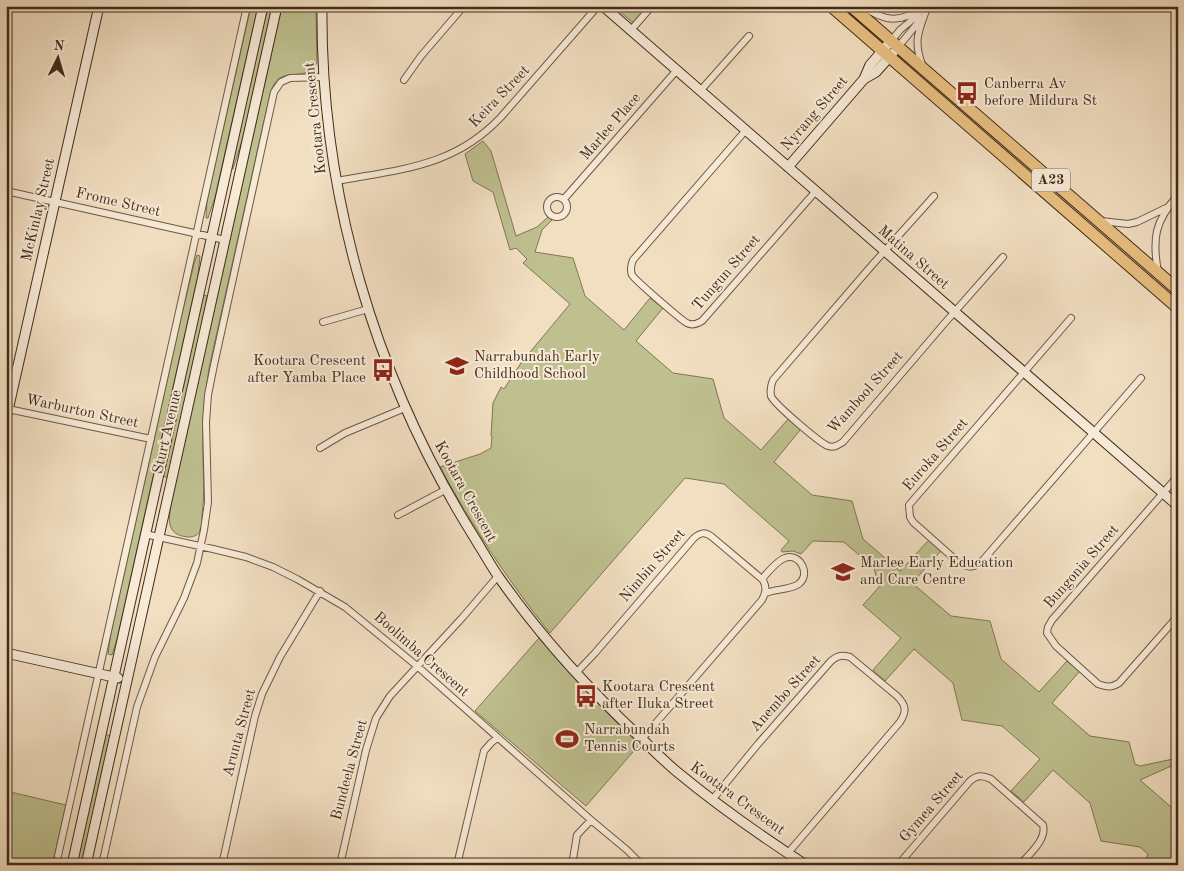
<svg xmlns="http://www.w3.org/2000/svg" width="1184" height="871" viewBox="0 0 1184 871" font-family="'Old Standard TT',serif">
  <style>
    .green { fill: #bfc090; stroke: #807654 }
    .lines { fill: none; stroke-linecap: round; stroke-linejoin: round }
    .street-casing { stroke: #6e5843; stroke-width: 8 }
    .secondary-casing { stroke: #422b19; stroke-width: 11 }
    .highway-casing { stroke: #422b19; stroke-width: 13 }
    .street { stroke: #f7ead7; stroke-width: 6 }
    .secondary { stroke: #f7ead7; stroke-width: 9 }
    .highway { stroke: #e9c081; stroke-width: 11 }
    .labels { text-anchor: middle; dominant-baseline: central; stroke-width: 4; stroke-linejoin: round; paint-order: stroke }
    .shield { fill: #f7ead7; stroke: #786452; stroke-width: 1 }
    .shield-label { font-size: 14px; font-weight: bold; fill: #422b19 }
    .poi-label { font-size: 15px; fill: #422b19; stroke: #f7ead7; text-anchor: start }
    .street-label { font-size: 15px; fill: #422b19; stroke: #f7ead7 }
  </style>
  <rect width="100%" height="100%" fill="#f2dfc2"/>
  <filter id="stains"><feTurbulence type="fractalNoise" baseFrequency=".004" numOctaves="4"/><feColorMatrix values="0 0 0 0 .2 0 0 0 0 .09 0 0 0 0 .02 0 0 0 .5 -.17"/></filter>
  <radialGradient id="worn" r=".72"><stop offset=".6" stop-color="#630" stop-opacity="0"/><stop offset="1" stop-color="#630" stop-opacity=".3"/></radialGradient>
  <path class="green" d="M251,6h7l-43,191 -7,21h-2l1,-17z
    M269,6h4l-27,122 -13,41h-2l31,-141z
    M282,6h34l1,57c-14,23 -38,-2 -47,31l-61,274c-4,28 -7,56 -6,85 0,20 2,41 -1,61 0,5 0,11 -2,16 -1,5 -6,7 -12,7 -24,-2 -19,-20 -16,-38z
    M613,6h35l-14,16h-2z
    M483,141l8,10 25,85 21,-9 11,-10 4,3 -10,10 -7,22 38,6 12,38 39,34 26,-32 13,10 -27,33 37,32 40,6 11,39 37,32 28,-32 12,11 -27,33 38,33 40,6 11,38 37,32 29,-31 12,11 -29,32 39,33 39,5 11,38 38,33 28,-31 13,10 -28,32 38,33 39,6 6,22 5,2 38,-8v5l-38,17 38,33v52h-35l5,-11 -8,-7 -39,-6 -11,-38 -37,-33 -29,32 -13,-11 29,-32 -38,-33 -40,-6 -9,-37 -39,-34 -29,32 -12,-11 28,-32 -38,-33 16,-18 -5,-19 -30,-26 -31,-1 -12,13 -8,-3 -11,1 -1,-2 8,-9 -65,-57 -39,-6 -135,155c-42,-52 -78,-107 -110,-166l40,-13 11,-6 1,-12h-1l2,-33 8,-16 3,2 17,-26 49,-59 -47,-41 4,-4 -11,-11 -6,2 -17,-58 -20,-11 -8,-27z
    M197,255l3,1 -2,19 -81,364 -5,16 -4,-1 3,-21 70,-315 13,-54z
    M203,295l4,1 -3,22 -36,160 -5,-2 3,-12z
    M539,638l43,49 57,58 -53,61 -111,-95z
    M105,734l5,2 -2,12 -26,117h-6z
    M6,791l60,14 -12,53 -2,4 -3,2 -43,1z"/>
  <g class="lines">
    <defs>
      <path id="street" d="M863,6c25,19 37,14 64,2
        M631,30l21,-24
        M891,41l9,-11 18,-15
        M898,47l19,-23 4,-6
        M922,64c-9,-23 -3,-34 5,-56
        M404,80l17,-24 43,-50
        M700,91l49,-55
        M746,130l-113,130c-2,5 -3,10 -1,15 3,5 49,45 55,48 5,3 10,1 15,-2l114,-130
        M337,181c64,-12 117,-14 164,-64l97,-111
        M6,191l219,49
        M934,196l-61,68 -100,116c-2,5 -3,11 -2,16 3,8 49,47 57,50 6,2 10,-1 15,-4l100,-117 60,-68
        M547 207a10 10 0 1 1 20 0a10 10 0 1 1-20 0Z
        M564,199l113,-129
        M1101,221l27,3 9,-2 29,-14
        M1158,272c-6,-34 -3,-51 20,-77
        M1071,318l-162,187 1,12 3,5 45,40c11,6 15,7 25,-2l158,-182
        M323,322l45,-13
        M8,409l143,30
        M320,448l25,-15 60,-25
        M1178,476l-126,144 -4,7 -1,6 9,13 42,38c9,3 13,4 21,-1l59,-67
        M398,515l47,-25
        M145,534l68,15 33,8 27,10 24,12 48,28 72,59 174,154 36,30 15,15
        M762,579c5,-6 16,-19 23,-21 16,-6 27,19 12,27 -10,5 -21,4 -31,8
        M576,673l19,-20 99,-115c7,-6 11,-6 18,-1l51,43c4,8 3,12 -1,20l-120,139
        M712,800l46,-56 73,-83c7,-6 11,-6 19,-4l47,39c9,9 10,15 3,26l-112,131
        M58,856l189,-850
        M102,865l35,-158 18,-50 29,-59 13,-35 7,-33 4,-28 -2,-80 2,-27 6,-30 60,-273 7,-10 9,-4 34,-1
        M222,865l33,-149 7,-22 18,-37 40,-66
        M340,865l26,-115 10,-32 14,-22 72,-78 36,-42
        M457,865l27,-114 7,-8 6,-5
        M572,865l5,-30 14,-15
        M898,865l72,-84c7,-6 12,-6 21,-2l52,46c4,15 -14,29 -23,40"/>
      <path id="secondary" d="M322,6c-2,187 53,373 152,531 8,13 16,27 24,39 42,60 91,114 144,163 11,11 22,22 34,32 41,34 85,65 130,94
        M603,6l575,500
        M864,79l12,-7 17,-19
        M788,167l76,-88 6,-14 21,-24
        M6,419l93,-413
        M6,653l112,25
        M72,865l191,-859
        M86,865l191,-859"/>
      <path id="highway" d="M831,6l347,302
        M851,6l327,284"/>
    </defs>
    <use href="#street" class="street-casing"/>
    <use href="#secondary" class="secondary-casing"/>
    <use href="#highway" class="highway-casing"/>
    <use href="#street" class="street"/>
    <use href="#secondary" class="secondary"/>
    <use href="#highway" class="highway"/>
  </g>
  <defs>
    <symbol id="bus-bare" viewBox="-9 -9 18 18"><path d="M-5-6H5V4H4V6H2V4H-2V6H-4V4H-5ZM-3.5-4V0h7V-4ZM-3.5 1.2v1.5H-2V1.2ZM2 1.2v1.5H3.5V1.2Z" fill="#8f2418" stroke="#f7ead7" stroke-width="2.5" paint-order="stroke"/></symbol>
    <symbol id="school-bare" viewBox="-9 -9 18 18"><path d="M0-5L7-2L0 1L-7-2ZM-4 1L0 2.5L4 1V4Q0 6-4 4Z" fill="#8f2418" stroke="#f7ead7" stroke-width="2.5" paint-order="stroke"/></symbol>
    <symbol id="stadium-bare" viewBox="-9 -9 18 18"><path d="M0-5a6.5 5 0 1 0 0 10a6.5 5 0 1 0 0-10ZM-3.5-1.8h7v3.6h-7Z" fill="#8f2418" stroke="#f7ead7" stroke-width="2.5" paint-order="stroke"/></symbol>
  </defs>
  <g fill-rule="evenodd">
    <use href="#bus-bare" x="951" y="77" width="32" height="32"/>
    <use href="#school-bare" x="441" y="350" width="32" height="32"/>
    <use href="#bus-bare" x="367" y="354" width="32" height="32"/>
    <use href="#school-bare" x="827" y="556" width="32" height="32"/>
    <use href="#bus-bare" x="570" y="680" width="32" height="32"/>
    <use href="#stadium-bare" x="551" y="723" width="32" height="32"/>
  </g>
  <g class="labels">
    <rect class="shield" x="1032" y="168.5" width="38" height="23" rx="4"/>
    <g class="shield-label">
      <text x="1051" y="180">A23</text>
    </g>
    <g class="poi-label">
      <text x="984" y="84">Canberra Av<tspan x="984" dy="17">before Mildura St</tspan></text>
      <text x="474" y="357">Narrabundah Early<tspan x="474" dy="17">Childhood School</tspan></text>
      <text x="366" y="361" text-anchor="end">Kootara Crescent<tspan x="366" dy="17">after Yamba Place</tspan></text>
      <text x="860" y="563">Marlee Early Education<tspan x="860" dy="17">and Care Centre</tspan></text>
      <text x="602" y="687">Kootara Crescent<tspan x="602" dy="17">after Iluka Street</tspan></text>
      <text x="584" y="730">Narrabundah<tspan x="584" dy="17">Tennis Courts</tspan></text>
    </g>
    <g class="street-label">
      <text transform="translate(500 97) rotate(-46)">Keira Street</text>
      <text transform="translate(815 114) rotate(-49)">Nyrang Street</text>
      <text transform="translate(316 118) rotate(-96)">Kootara Crescent</text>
      <text transform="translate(611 127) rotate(-49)">Marlee Place</text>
      <text transform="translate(118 203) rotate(13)">Frome Street</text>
      <text transform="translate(39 210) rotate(-77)">McKinlay Street</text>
      <text transform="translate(913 258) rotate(41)">Matina Street</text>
      <text transform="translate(727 273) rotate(-49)">Tungun Street</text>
      <text transform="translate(866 393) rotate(-48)">Wambool Street</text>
      <text transform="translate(82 412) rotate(12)">Warburton Street</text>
      <text transform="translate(168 432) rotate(-77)">Sturt Avenue</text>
      <text transform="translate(936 455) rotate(-49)">Euroka Street</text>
      <text transform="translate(465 492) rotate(61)">Kootara Crescent</text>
      <text transform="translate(653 566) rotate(-49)">Nimbin Street</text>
      <text transform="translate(1082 567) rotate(-49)">Bungonia Street</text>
      <text transform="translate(421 655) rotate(41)">Boolimba Crescent</text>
      <text transform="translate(786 694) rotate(-48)">Anembo Street</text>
      <text transform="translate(240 733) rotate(-75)">Arunta Street</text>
      <text transform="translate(350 770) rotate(-75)">Bundeela Street</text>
      <text transform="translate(737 799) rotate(36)">Kootara Crescent</text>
      <text transform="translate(932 807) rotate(-49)">Gymea Street</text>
    </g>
  </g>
  <rect width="1184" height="871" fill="none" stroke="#f2dfc2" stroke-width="25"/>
  <rect x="8" y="8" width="1169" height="856" fill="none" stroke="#422b19" stroke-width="2.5"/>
  <rect x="12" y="12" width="1159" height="846" fill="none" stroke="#422b19"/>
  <g transform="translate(58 58) rotate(5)" stroke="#f7ead7" stroke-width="4" paint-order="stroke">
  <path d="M0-4L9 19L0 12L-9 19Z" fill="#422b19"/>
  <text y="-8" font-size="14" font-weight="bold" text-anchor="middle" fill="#422b19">N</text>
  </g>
  <rect width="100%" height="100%" filter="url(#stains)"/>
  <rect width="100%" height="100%" fill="url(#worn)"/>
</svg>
